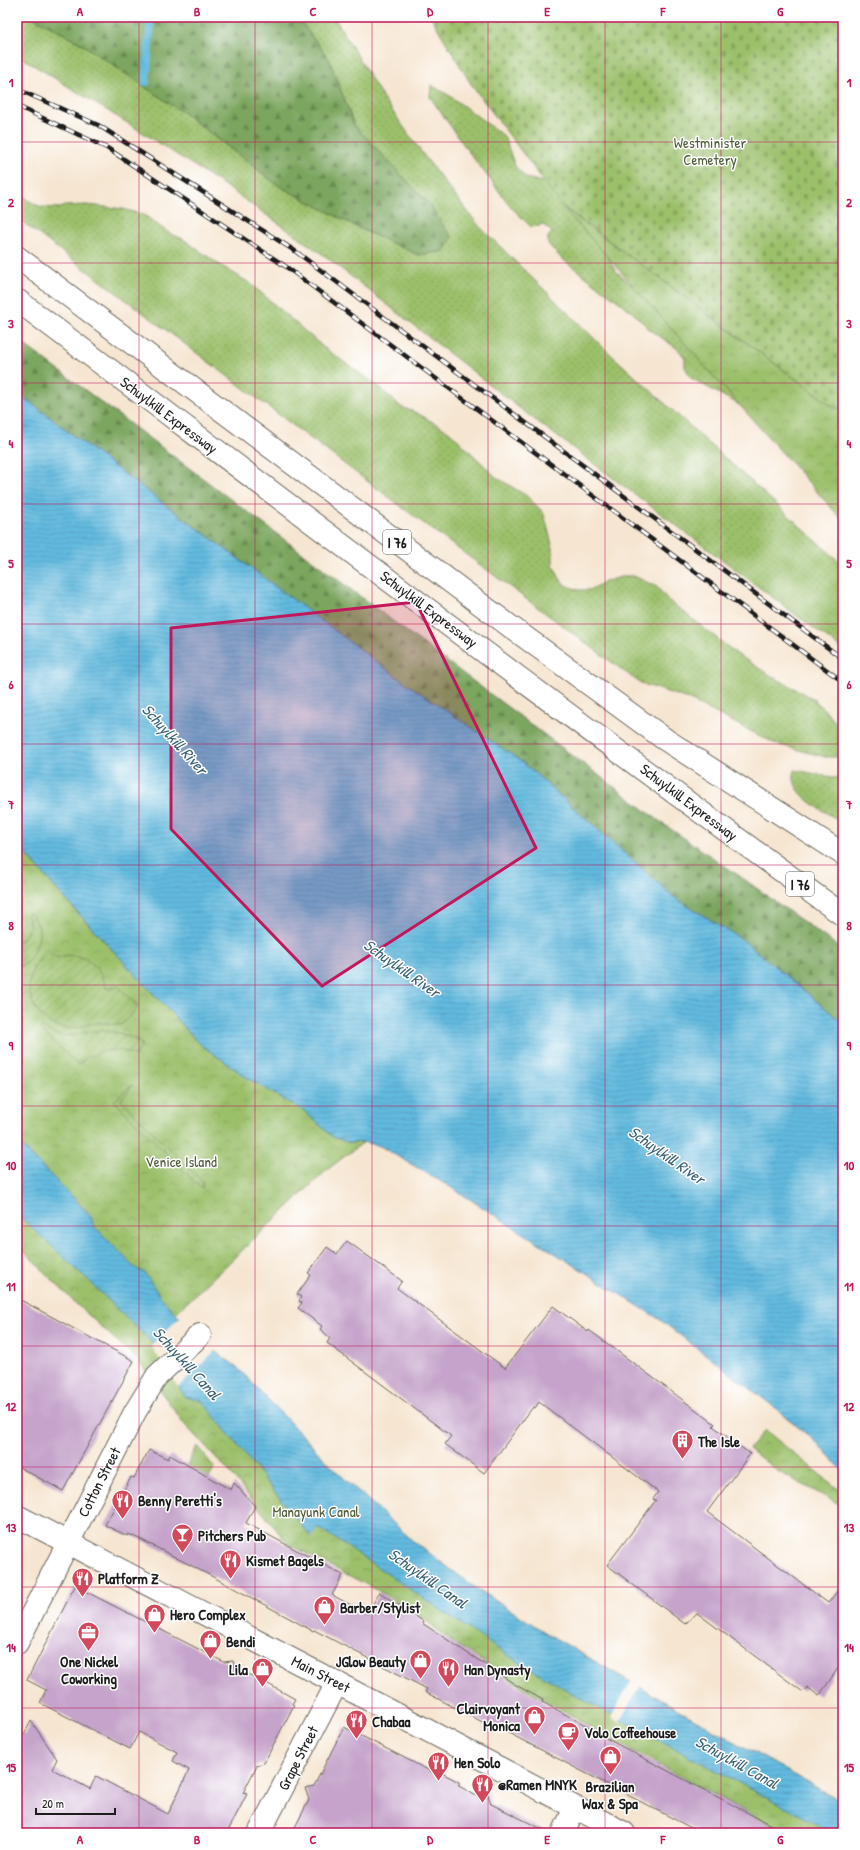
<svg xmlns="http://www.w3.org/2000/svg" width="860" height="1850" viewBox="0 0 860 1850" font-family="'Patrick Hand',sans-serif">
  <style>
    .grass { fill: url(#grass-dots); stroke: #5c6e43 }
    .forest { fill: url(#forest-firs); stroke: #4c613d }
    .cemetery { fill: url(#cemetery-stones); stroke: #5c6e43 }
    .park { fill: url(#park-crowns); stroke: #5c6e43 }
    .garden { fill: url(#garden-furrows); stroke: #5c6e43 }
    .water { fill: url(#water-rules); stroke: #3f6b7e }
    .pier { fill: #f6e6d1 }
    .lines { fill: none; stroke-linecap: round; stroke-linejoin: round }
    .stream { stroke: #62badf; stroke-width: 8 }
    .building { fill: #c5a3ca }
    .street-casing { stroke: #68635b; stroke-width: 24 }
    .secondary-casing { stroke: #68635b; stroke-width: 24 }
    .highway-casing { stroke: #68635b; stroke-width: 24 }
    .street { stroke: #fff; stroke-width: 22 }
    .secondary { stroke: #fff; stroke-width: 22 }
    .highway { stroke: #fff; stroke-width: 22 }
    .rail-casing { stroke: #1c1c1c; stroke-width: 4.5 }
    .rail { stroke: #fff; stroke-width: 3; stroke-dasharray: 9; stroke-linecap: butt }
    .marked { fill: #c2185b; fill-opacity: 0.2; stroke: #c2185b; stroke-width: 3; stroke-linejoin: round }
    .grid { fill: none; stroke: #c2185b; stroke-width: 1; stroke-opacity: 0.55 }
    .labels { text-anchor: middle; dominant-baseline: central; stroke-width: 3; stroke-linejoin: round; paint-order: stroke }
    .shield { fill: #fff; stroke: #606060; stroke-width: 1 }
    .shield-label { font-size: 14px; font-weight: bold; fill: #1c1c1c }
    .park-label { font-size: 15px; fill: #4f5e3b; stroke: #fff }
    .street-label { font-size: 15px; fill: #1c1c1c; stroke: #fff }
    .poi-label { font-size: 15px; font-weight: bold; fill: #1c1c1c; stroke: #fff; text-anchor: start }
    .water-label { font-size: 16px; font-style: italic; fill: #3c6374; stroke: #fff }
    .neatline { fill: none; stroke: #c2185b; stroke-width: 1.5 }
    .grid-label { font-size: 13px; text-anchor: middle; font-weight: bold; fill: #c2185b }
  </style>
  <defs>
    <pattern id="grass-dots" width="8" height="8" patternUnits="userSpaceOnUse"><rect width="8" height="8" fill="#9bc06a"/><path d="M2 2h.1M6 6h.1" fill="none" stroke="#85a45b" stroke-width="1.8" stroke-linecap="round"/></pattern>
    <pattern id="forest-firs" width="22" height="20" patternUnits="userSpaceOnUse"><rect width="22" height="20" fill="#7ca65e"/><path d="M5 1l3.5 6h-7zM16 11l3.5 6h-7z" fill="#65864d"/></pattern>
    <pattern id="cemetery-stones" width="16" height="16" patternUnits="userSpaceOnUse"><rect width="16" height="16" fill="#9bc06a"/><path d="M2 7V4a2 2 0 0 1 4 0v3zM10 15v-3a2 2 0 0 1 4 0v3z" fill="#85a45b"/></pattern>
    <pattern id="park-crowns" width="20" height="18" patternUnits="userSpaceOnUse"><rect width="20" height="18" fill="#9bc06a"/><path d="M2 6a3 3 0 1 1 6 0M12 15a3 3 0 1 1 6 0" fill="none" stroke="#85a45b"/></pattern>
    <pattern id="garden-furrows" width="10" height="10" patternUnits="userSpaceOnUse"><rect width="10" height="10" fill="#9bc06a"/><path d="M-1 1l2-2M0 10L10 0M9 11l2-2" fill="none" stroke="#85a45b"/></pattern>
    <pattern id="water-rules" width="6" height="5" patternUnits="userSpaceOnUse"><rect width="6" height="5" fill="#62badf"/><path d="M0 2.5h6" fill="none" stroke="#549fbf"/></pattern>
  </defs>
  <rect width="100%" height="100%" fill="#fff"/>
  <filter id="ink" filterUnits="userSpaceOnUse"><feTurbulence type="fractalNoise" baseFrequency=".025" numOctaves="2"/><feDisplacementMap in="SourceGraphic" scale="8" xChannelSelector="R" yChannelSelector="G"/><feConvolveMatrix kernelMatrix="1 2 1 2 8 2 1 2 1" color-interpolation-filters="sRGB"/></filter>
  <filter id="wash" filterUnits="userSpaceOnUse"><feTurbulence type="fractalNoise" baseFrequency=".012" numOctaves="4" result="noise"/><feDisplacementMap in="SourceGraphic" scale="16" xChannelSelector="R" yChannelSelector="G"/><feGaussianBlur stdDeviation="0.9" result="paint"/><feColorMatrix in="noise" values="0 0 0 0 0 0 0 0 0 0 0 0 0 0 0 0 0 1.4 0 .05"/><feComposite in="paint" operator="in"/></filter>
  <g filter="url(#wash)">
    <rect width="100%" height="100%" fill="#f6e6d1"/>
    <path class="grass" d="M17,17h16l49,27 106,72 91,70 86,45 54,24 25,-4 -15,-47 -75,-79 -25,-66 -32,-42h37l49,81 42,59 54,69 127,124 237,215v85l-321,-240 -197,-154 -97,-68 -94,-61 -117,-72z
      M431,85l19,11 54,40 11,30 11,12 18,4 25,12 47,77 50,45 104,106 -79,-44 -6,-11v-9l-7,-9 -29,-20 -18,-18 -70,-53 -13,-14v-7l4,-5 -10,-8 -3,2 -8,1 -19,-19 -44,-57 -38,-54z
      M17,191l14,11 10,5 20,1 4,-2 22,-1 36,4 21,6 25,18 14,6 34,24 34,21 72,63 55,39 23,21 16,6 33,19 46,45 31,19 11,11 6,7 9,34v16l6,13 6,8 14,5h11l14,-8 20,-6h10l23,11 11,13 69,54 31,20 44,24 11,10 20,23v24l-2,2h-16l-49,-13 -88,-45 -48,-16 -237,-175 -386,-290z
      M795,770l48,9v44c-16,-11 -57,-29 -48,-53z"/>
    <path class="forest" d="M33,17h264l32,42 25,66 75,79 23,34 -8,13 -25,4 -54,-24 -86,-45 -91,-70 -106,-72z
      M17,339l648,486 76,52 102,73v73l-100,-83 -68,-42 -154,-137 -121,-82 -300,-223 -83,-64z"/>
    <path class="cemetery" d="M431,17h412v389l-7,3 -273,-202 -92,-123z"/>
    <path class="park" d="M563,207l273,202 7,-3v115z
      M17,843l39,46 144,155 49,35 55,32 29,26 17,6 14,-1 -36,27 -152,144 41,40 20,14 96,101 33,31 47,42 57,43 76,49 171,99 126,70v31h-57l-171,-92 -99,-58 -65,-42 -27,-22 -45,-28 -91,-47 -61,-75 -42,-44 -47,-65 -64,-58 -57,-58z
      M765,1430l78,63v13l-64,-34 -30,-23z
      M197,1446l18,22 -6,10 -37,16z"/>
    <path class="garden" d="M29,912c18,19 9,33 -3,52l-9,2v-24c12,-6 15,-17 10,-29z
      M45,949l12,9c24,-10 44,8 49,30l12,-2 20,21 -17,18c-10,-2 -21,-3 -31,-1 -6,1 -12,4 -18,4 -26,2 -47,-24 -42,-49 2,-12 11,-20 15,-30z
      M42,1027c23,16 33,5 56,4 16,-1 31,4 44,13l-6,11c-21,-8 -42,-6 -58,10l-38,-36z
      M133,1085l-12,15 82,82 -1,7 -88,-88 14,-13z"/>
    <path class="water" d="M17,392l83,64 300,223 121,82 154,137 68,42 100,83v448l-27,-29 -47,-39 -110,-84 -207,-131 -72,-42 -16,-4 -14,1 -17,-6 -29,-26 -55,-32 -49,-35 -144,-155 -39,-46z
      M17,1141l73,74 4,11 41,42 9,4 18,27 13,14 42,40 20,14 96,101 80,73 57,43 76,49 171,99 126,70v31h-10l-251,-134 -78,-46 -186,-126 -7,10 -109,-136 -17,-4 -35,-56 -61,-60 -72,-67z"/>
    <path class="pier" d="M181,1316l35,34 -38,37 -27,-41z
      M632,1680l9,5 -22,37 -8,-5z"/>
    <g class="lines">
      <path class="stream" d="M146,82l5,-65"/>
    </g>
    <g id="blocks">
      <path class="building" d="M347,1241l55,40 -5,7 108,80 48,-62 35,26 1,-2 126,94 -2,2 37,28 -43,58 121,91 15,-19v77l-24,35 -12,-9 -4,5 -106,-79 -12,11 -78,-59 49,-65 -3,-1 5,-7 -119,-90 -4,6 -2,-1 -49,66 -39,-29 6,-8 -124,-93 3,-5 -10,-9 2,-3 -24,-18 4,-5 -3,-2 2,-4 -4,-3 14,-19 -3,-2 19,-26 10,7z
        M17,1298l117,63 -71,130 -46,-25z
        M149,1450l19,9 2,-4 61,35 3,-7 21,23 -9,17 97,52 -11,20 36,19 11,-22 44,29 -1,2 94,62 27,15 -1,2 55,29 -1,2 190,100h-85l-208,-108 -1,2 -67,-35 2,-3 -113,-59 -1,1 -98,-53 -73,-38 -14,-6 -1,2 -22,-11 26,-48 3,1z
        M75,1586l149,76 9,-1 3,8 25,11 34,19 -3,5 2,1 -30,58 -7,2 -14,28 4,1 -20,39h-201l-9,-4v-98l7,4 7,-14 26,38 -5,10 38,20 6,-13 72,38 21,-44 -16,-9 4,-9 -38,-20 -9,17 -90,-46 6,-13 -19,-10z
        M344,1727l88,45 2,-3 25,13v4l19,11 10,-3 3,10 59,29h-258l17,-33 -4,-12 9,-2z"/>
    </g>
  </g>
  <g filter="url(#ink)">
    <use href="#blocks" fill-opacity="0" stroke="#68635b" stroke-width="1"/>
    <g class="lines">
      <defs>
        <path id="street" d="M17,1643l118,-231 22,-36 43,-41
          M259,1833l78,-150
          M563,1833l12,-25"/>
        <path id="secondary" d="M17,1516l607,317"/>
        <path id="highway" d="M17,257l494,370 155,113 177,114
          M17,300c274,206 547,415 826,615"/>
      </defs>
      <use href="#street" class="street-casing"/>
      <use href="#secondary" class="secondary-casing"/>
      <use href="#highway" class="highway-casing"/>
      <use href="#street" class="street"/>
      <use href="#secondary" class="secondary"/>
      <use href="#highway" class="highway"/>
      <defs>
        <path id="rail" d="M17,89l81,36 197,126 548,408
          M17,106l90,42 178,118 558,416"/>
      </defs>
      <use href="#rail" class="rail-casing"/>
      <use href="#rail" class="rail"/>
    </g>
  </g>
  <path class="marked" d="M416,602l120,246 -214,138 -151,-157v-201z"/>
  <path class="grid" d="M139,17v1816M255,17v1816M372,17v1816M488,17v1816M605,17v1816M721,17v1816M17,142h826M17,263h826M17,383h826M17,504h826M17,624h826M17,744h826M17,865h826M17,985h826M17,1106h826M17,1226h826M17,1346h826M17,1467h826M17,1587h826M17,1708h826"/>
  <defs>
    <symbol id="building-pin" viewBox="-11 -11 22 30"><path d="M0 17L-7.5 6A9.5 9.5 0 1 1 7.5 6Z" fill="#d1495b" stroke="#fff"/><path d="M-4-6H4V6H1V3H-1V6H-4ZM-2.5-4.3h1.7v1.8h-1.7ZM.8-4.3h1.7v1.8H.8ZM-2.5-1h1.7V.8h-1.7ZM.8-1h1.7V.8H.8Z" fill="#fff"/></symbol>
    <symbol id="restaurant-pin" viewBox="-11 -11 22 30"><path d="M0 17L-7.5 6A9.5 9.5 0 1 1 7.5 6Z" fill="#d1495b" stroke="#fff"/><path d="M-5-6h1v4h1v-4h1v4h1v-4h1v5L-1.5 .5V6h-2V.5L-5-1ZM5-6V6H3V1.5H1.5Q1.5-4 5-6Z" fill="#fff"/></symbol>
    <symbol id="bar-pin" viewBox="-11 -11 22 30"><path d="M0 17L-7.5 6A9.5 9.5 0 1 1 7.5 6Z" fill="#d1495b" stroke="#fff"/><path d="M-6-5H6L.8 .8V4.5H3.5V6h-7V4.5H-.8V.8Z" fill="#fff"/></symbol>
    <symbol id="shop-pin" viewBox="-11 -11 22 30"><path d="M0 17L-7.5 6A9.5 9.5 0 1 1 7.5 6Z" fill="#d1495b" stroke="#fff"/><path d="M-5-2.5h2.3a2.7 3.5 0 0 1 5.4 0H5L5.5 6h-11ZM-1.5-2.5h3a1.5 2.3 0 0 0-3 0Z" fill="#fff"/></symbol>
    <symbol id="office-pin" viewBox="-11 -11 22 30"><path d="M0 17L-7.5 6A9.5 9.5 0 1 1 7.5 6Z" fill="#d1495b" stroke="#fff"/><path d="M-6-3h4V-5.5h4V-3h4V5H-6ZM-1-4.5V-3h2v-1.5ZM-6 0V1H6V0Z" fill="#fff"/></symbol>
    <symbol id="cafe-pin" viewBox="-11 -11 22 30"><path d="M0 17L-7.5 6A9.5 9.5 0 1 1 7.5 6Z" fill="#d1495b" stroke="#fff"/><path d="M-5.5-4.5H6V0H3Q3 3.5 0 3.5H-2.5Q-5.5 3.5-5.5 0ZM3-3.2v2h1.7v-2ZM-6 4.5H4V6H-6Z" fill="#fff"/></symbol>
  </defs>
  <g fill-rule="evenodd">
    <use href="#building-pin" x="670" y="1428" width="25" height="34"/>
    <use href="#restaurant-pin" x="110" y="1488" width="25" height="34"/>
    <use href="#bar-pin" x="170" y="1522" width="25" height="34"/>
    <use href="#restaurant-pin" x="218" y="1548" width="25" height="34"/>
    <use href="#restaurant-pin" x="70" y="1566" width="25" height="34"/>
    <use href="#shop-pin" x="312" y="1594" width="25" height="34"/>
    <use href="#shop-pin" x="142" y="1602" width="25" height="34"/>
    <use href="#office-pin" x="76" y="1620" width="25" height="34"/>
    <use href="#shop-pin" x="198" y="1628" width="25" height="34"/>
    <use href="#shop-pin" x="408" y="1648" width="25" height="34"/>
    <use href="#shop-pin" x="250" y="1656" width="25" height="34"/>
    <use href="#restaurant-pin" x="436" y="1656" width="25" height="34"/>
    <use href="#shop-pin" x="522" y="1704" width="25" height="34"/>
    <use href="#restaurant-pin" x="344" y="1708" width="25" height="34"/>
    <use href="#cafe-pin" x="556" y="1720" width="25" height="34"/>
    <use href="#shop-pin" x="598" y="1744" width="25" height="34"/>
    <use href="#restaurant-pin" x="426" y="1750" width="25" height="34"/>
    <use href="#restaurant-pin" x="470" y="1772" width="25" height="34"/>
  </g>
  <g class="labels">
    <g class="shield">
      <rect x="383" y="530" width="28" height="24" rx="3"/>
      <rect x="786" y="872" width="28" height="24" rx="3"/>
    </g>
    <g class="shield-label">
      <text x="397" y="542">I 76</text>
      <text x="800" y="884">I 76</text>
    </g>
    <g class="park-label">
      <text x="710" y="142">Westminister<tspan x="710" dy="17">Cemetery</tspan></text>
      <text x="181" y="1161">Venice Island</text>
      <text x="316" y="1511">Manayunk Canal</text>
    </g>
    <g class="street-label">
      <text transform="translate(169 415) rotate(37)">Schuylkill Expressway</text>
      <text transform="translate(429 609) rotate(37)">Schuylkill Expressway</text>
      <text transform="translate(689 802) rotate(37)">Schuylkill Expressway</text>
      <text transform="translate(99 1482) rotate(-63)">Cotton Street</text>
      <text transform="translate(321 1674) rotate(27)">Main Street</text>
      <text transform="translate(298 1758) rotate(-63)">Grape Street</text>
    </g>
    <g class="poi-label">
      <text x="698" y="1441">The Isle</text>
      <text x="138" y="1500">Benny Peretti's</text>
      <text x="198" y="1535">Pitchers Pub</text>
      <text x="246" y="1560">Kismet Bagels</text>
      <text x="98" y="1578">Platform Z</text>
      <text x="340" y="1607">Barber/Stylist</text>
      <text x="170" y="1614">Hero Complex</text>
      <text x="226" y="1641">Bendi</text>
      <text x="89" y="1661" text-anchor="middle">One Nickel<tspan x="89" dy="17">Coworking</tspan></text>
      <text x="406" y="1661" text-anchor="end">JGlow Beauty</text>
      <text x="248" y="1669" text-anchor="end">Lila</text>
      <text x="464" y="1669">Han Dynasty</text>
      <text x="520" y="1708" text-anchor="end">Clairvoyant<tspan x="520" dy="17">Monica</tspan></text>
      <text x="372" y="1721">Chabaa</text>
      <text x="584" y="1732">Volo Coffeehouse</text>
      <text x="454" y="1762">Hen Solo</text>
      <text x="498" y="1784">@Ramen MNYK</text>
      <text x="610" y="1786" text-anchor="middle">Brazilian<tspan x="610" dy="17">Wax &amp; Spa</tspan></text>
    </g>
    <g class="water-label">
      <text transform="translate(175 739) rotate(48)">Schuylkill River</text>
      <text transform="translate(402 968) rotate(35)">Schuylkill River</text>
      <text transform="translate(667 1155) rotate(35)">Schuylkill River</text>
      <text transform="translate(187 1363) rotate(48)">Schuylkill Canal</text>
      <text transform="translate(428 1578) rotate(35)">Schuylkill Canal</text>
      <text transform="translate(737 1762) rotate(29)">Schuylkill Canal</text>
    </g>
  </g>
  <rect width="860" height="1850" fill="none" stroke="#fff" stroke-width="44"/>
  <path d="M36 1808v6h79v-6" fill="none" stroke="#1c1c1c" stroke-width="2"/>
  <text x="42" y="1808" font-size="12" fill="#1c1c1c" stroke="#ffffff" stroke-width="3" paint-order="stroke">20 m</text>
  <rect x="22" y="22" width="816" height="1806" class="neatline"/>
  <g class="grid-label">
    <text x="80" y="16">A</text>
    <text x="197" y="16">B</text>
    <text x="313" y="16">C</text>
    <text x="430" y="16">D</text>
    <text x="547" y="16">E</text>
    <text x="663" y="16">F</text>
    <text x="780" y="16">G</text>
    <text x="11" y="87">1</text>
    <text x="849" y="87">1</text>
    <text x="11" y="207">2</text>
    <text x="849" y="207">2</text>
    <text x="11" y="328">3</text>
    <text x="849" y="328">3</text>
    <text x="11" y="448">4</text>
    <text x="849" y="448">4</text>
    <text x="11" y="568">5</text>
    <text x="849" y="568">5</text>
    <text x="11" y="689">6</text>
    <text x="849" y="689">6</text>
    <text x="11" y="809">7</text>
    <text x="849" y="809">7</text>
    <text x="11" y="930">8</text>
    <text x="849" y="930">8</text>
    <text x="11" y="1050">9</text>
    <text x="849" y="1050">9</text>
    <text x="11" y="1170">10</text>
    <text x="849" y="1170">10</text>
    <text x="11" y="1291">11</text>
    <text x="849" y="1291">11</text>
    <text x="11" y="1411">12</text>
    <text x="849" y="1411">12</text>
    <text x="11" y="1532">13</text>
    <text x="849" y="1532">13</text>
    <text x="11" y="1652">14</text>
    <text x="849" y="1652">14</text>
    <text x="11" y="1772">15</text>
    <text x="849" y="1772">15</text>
    <text x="80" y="1844">A</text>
    <text x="197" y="1844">B</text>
    <text x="313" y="1844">C</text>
    <text x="430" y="1844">D</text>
    <text x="547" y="1844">E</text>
    <text x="663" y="1844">F</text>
    <text x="780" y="1844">G</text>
  </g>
</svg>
